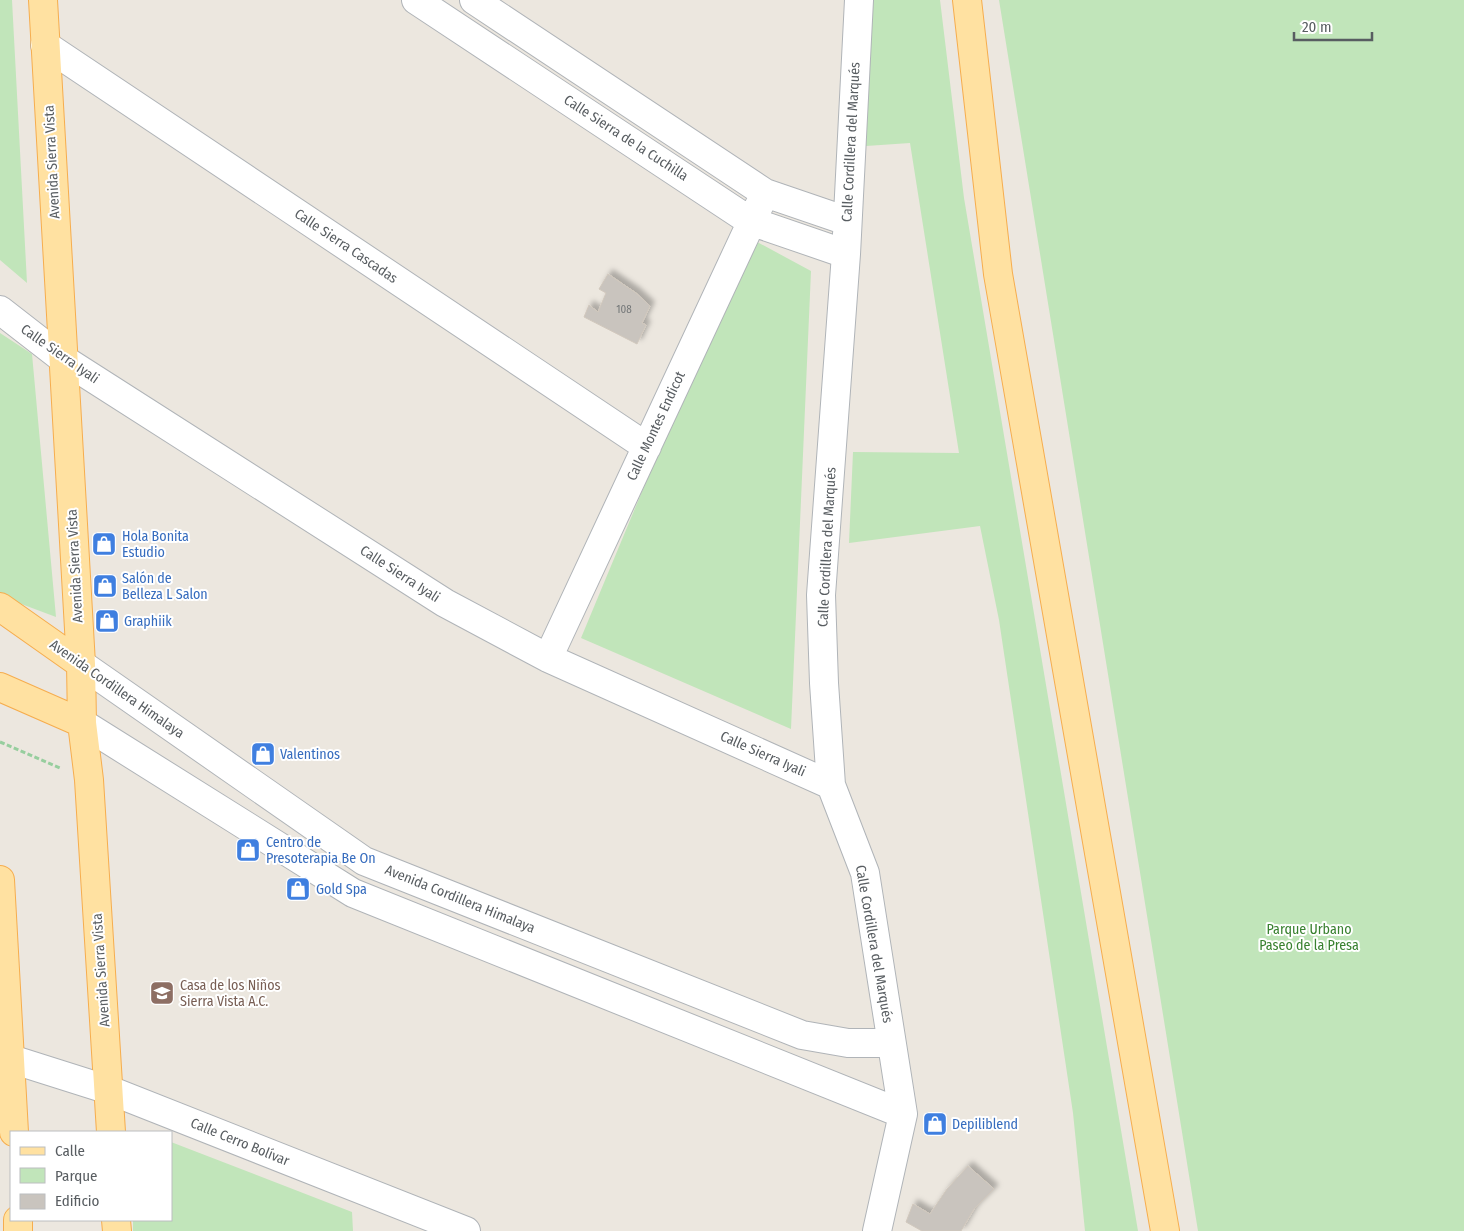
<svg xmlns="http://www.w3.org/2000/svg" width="1464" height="1231" viewBox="0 0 1464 1231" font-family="'Fira Sans Condensed',sans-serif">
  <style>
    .green { fill: #c1e5ba }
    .building { fill: #c9c4be; stroke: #d1c8bd; filter: url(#shadow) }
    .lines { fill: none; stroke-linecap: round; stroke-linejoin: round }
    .minor-casing { stroke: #b0b4b8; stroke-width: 30 }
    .major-casing { stroke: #f6ad4e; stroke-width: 30 }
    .path { stroke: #97ce9e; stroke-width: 3; stroke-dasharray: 5 2.5; stroke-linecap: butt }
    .minor { stroke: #fff; stroke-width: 28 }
    .major { stroke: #ffe1a1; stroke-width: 28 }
    .labels { text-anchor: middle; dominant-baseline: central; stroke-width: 4; stroke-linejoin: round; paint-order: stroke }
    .number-label { font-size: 11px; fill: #747778 }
    .street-label { font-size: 14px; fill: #585d61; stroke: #fff }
    .shop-label { font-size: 14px; fill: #366cbe; stroke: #fff; text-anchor: start }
    .park-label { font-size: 14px; fill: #398130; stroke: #fff }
    .education-label { font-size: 14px; fill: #785e54; stroke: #fff; text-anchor: start }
  </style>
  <defs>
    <filter id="shadow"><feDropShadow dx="4.5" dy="-4.5" stdDeviation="2.5" flood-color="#0004"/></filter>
  </defs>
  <rect width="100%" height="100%" fill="#ece7df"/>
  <path class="green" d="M0,0h12l15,283 -27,-23z
    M873,0h67l24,198 174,1033h-53l-12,-118 -74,-493 -19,-94 -131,17 4,-91 106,1 -49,-310 -44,3z
    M999,0h465v1231h-266z
    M748,237l63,34 -20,458 -210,-91z
    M0,333l32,21 24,263 -56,-21z
    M171,1142l181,70 1,19h-220v-11h38z"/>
  <path class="building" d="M608,274l28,19 14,13 -8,17 4,2 -9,19 -53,-27 5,-12 9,7 8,-19 -7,-4z
    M968,1166l26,23 -20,20 -13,22h-39l-16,-9 7,-18 17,10 17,-25z"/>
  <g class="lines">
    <defs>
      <path id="minor" d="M416,0l334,221 96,33
        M474,0l291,193 82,28
        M859,0l-13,254 -25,341 3,88 7,102 34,88 38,241 -26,117
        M45,45l602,402
        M0,310l63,49 382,244 103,55 283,127
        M548,658l217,-465
        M81,664l283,197 438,174 46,8h43
        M82,723l271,170 550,221
        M11,1059l98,31 357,141"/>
      <path id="major" d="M43,0l38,664 1,59 7,57 22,352
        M967,0l31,274 167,957
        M0,607l81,57
        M0,687l82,36
        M0,880l14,252
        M18,1220v11
        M116,1220l1,11"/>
    </defs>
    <use href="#minor" class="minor-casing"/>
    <use href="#major" class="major-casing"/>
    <path class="path" d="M0,742l60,26"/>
    <use href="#minor" class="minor"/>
    <use href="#major" class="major"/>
  </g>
  <defs>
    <symbol id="shop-square" viewBox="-11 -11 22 22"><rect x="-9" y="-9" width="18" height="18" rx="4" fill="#3f7fe0" stroke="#fff"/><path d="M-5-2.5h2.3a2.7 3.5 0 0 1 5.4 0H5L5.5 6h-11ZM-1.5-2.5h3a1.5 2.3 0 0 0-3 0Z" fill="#fff"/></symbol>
    <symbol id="school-square" viewBox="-11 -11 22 22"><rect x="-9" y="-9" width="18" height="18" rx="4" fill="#8d6e63" stroke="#fff"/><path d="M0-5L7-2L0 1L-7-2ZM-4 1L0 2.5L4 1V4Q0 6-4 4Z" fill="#fff"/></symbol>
  </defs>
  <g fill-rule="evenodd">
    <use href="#shop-square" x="90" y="530" width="28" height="28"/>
    <use href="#shop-square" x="91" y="572" width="28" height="28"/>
    <use href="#shop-square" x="93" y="607" width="28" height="28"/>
    <use href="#shop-square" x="249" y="740" width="28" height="28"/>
    <use href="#shop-square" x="234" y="836" width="28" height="28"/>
    <use href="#shop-square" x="284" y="875" width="28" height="28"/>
    <use href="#school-square" x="148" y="979" width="28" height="28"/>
    <use href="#shop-square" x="921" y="1110" width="28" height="28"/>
  </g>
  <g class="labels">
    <g class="number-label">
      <text x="624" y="309">108</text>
    </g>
    <g class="street-label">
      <text transform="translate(626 138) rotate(33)">Calle Sierra de la Cuchilla</text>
      <text transform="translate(851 142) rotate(-87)">Calle Cordillera del Marqués</text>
      <text transform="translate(52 162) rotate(-93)">Avenida Sierra Vista</text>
      <text transform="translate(346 246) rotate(34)">Calle Sierra Cascadas</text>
      <text transform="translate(60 354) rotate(35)">Calle Sierra Iyali</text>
      <text transform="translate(656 426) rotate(-65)">Calle Montes Endicot</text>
      <text transform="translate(827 547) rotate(-87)">Calle Cordillera del Marqués</text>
      <text transform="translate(75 566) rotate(-93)">Avenida Sierra Vista</text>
      <text transform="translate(400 574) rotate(33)">Calle Sierra Iyali</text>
      <text transform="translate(117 689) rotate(35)">Avenida Cordillera Himalaya</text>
      <text transform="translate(763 754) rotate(24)">Calle Sierra Iyali</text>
      <text transform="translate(460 899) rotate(22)">Avenida Cordillera Himalaya</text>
      <text transform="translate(874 944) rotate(80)">Calle Cordillera del Marqués</text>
      <text transform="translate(101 970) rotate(-94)">Avenida Sierra Vista</text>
      <text transform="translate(240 1142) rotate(22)">Calle Cerro Bolívar</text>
    </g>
    <g class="shop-label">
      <text x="122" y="536">Hola Bonita<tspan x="122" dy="16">Estudio</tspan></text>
      <text x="122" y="578">Salón de<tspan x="122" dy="16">Belleza L Salon</tspan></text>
      <text x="124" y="621">Graphiik</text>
      <text x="280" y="754">Valentinos</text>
      <text x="266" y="842">Centro de<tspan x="266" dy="16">Presoterapia Be On</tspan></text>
      <text x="316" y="889">Gold Spa</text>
      <text x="952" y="1124">Depiliblend</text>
    </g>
    <g class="park-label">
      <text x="1309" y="929">Parque Urbano<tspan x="1309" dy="16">Paseo de la Presa</tspan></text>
    </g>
    <g class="education-label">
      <text x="180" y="985">Casa de los Niños<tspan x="180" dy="16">Sierra Vista A.C.</tspan></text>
    </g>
  </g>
  <rect x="10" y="1131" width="162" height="90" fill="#ffffff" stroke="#bcbec0"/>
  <rect x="20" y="1147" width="25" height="8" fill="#ffe1a1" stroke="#bcbec0"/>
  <text x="55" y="1156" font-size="15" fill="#585d61">Calle</text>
  <rect x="20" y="1168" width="25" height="15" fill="#c1e5ba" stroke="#bcbec0"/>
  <text x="55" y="1181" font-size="15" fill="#585d61">Parque</text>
  <rect x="20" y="1194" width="25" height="15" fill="#c9c4be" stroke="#bcbec0"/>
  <text x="55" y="1206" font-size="15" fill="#585d61">Edificio</text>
  <path d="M1294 32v8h78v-8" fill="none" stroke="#585d61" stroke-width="2.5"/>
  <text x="1302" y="32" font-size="15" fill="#585d61" stroke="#ffffff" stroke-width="4" paint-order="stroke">20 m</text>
</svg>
